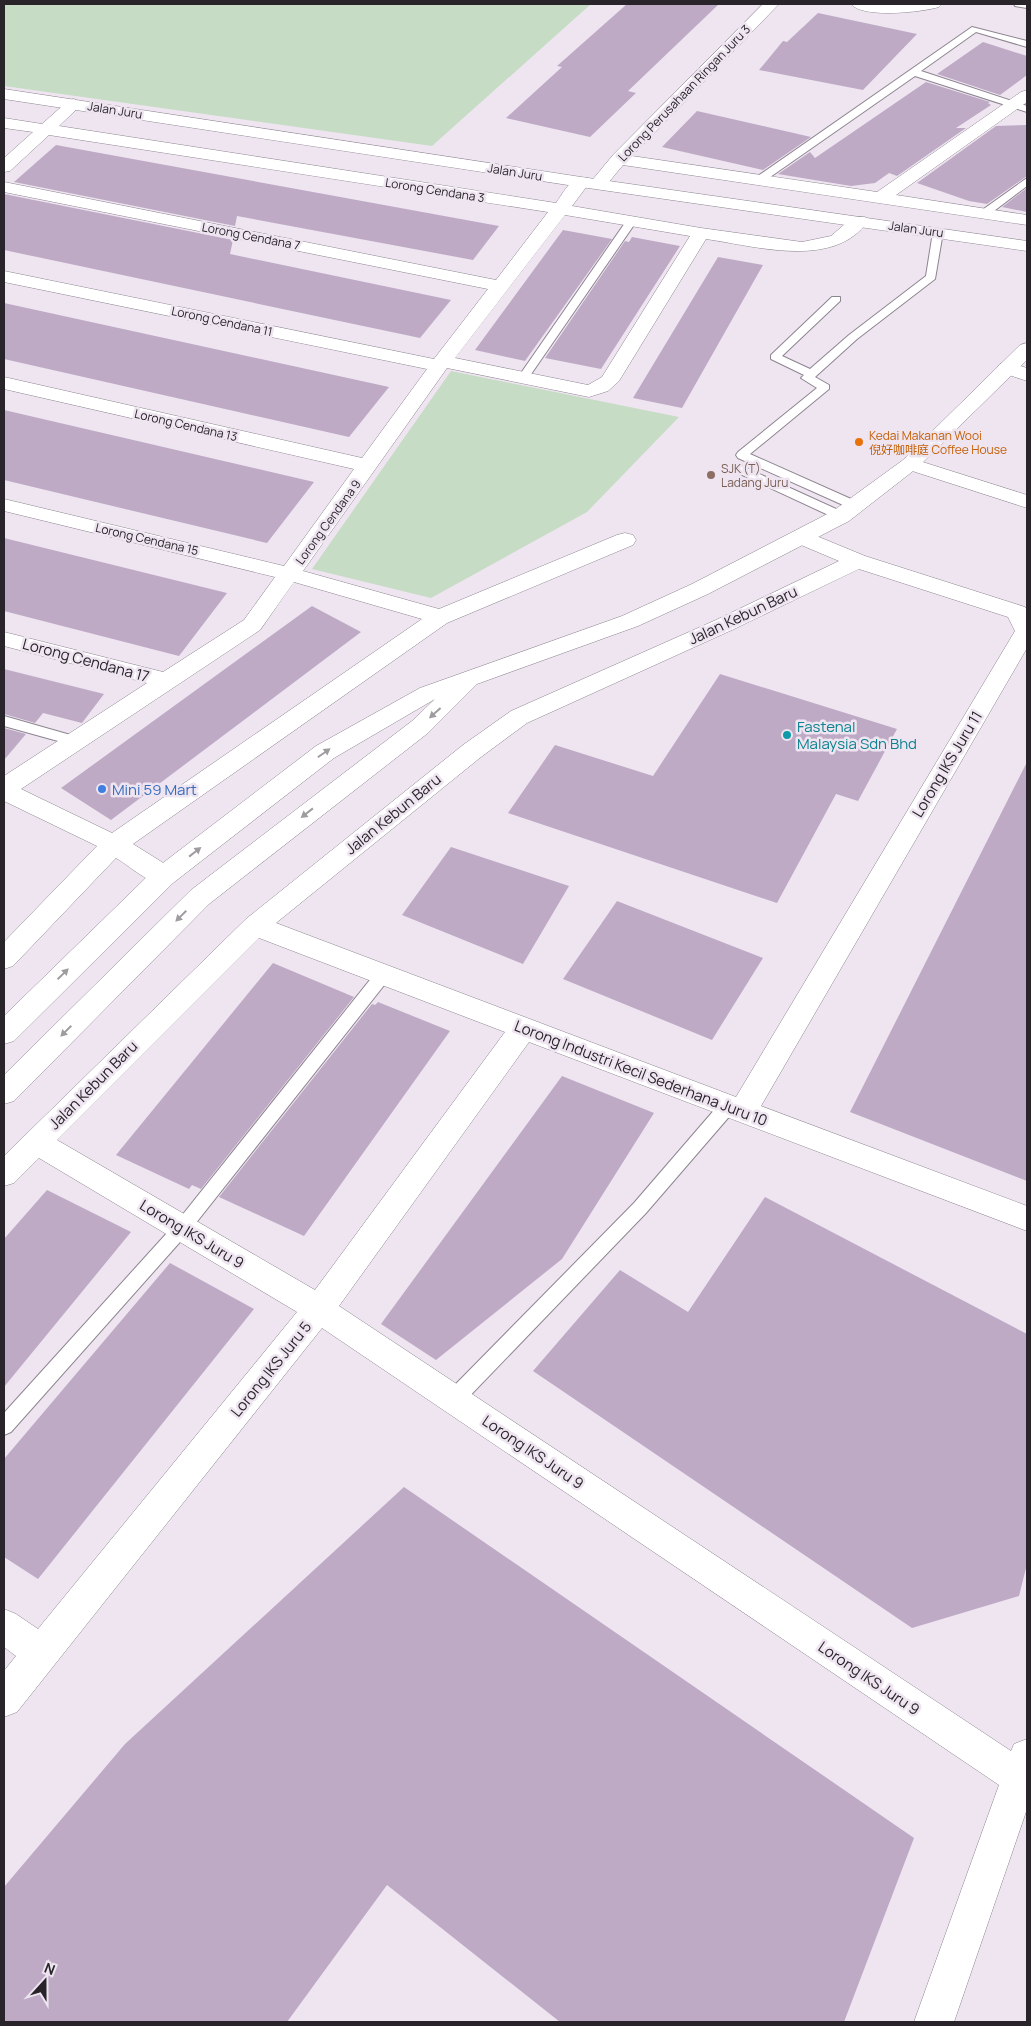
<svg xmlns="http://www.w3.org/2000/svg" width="1031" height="2026" viewBox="0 0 1031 2026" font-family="Manrope,'Noto Sans SC',sans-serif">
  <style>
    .green { fill: #c7dcc5 }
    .building { fill: #bfaac6 }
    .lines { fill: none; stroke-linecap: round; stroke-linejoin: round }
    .service-casing { stroke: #8d8590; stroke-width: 2 }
    .minor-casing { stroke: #8d8590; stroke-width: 1 }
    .tertiary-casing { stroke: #8d8590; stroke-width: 1 }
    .service { fill: #fff; fill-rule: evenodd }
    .minor { fill: #fff; fill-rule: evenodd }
    .tertiary { fill: #fff; fill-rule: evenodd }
    .oneway { fill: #9e9c9f }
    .food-dot { fill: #e8710a; stroke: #eee5f1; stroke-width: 2 }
    .education-dot { fill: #8d6e63; stroke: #eee5f1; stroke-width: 2 }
    .culture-dot { fill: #0f9aa8; stroke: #eee5f1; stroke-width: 2 }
    .shop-dot { fill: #3f7fe0; stroke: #eee5f1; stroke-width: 2 }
    .labels { text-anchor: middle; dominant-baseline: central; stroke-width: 5; stroke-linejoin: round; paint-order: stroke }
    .far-street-label { font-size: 12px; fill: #282429; stroke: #eee5f1 }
    .far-food-label { font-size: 12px; fill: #c56008; stroke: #eee5f1; text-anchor: start }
    .far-education-label { font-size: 12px; fill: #785e54; stroke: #eee5f1; text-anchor: start }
    .street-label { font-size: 15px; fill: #282429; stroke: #eee5f1 }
    .culture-label { font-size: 15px; fill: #0d838f; stroke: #eee5f1; text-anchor: start }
    .shop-label { font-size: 15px; fill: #366cbe; stroke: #eee5f1; text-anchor: start }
  </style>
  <rect width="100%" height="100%" fill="#eee5f1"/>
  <path class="green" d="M4,4h587l-159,142 -428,-60z
    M451,371l228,46 -92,95 -156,86 -119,-29z"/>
  <path class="building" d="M627,4h92l-91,87 8,2 -46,44 -84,-19 56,-51 -5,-1z
    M818,13l99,21 -54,56 -104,-20 24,-29 4,1z
    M983,42l44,14v19l-27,20 -63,-21z
    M926,82l64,20 -2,1 3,2 -35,23h10l-69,48 -8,-3 -14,10 -24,3 -73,-12 32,-22 5,6z
    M697,111l114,26 -48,33 -101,-23z
    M1027,125v51l-40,28 -18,-3 -52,-18 79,-57z
    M56,145l443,81 -26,34 -236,-44 -2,10 -221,-44z
    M1027,188v24l-25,-5z
    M4,194l229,46 -3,14 221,46 -31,38 -416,-88z
    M563,230l49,9 -87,122 -50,-11z
    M632,237l48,9 -79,123 -56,-11 80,-117 4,1z
    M718,257l45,8 -81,143 -49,-10z
    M4,303l385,84 -40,50 -345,-78z
    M4,410l310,72 -47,61 -263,-63z
    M4,538l223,55 -48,63 -175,-45z
    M312,606l49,26 -250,188 -50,-32z
    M4,669l100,25 -22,29 -39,-10 -8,10 -31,-9z
    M720,674l177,55 -39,72 -22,-7 -59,109 -269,-90 47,-68 98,31z
    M4,728l22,6 -22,26z
    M1027,762v419l-177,-69z
    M451,847l118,39 -46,78 -121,-49z
    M617,901l146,57 -51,82 -149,-61z
    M273,963l81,34 -153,192 -9,-4 -3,4 -73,-34z
    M378,1002l72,29 -146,205 -85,-39 153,-193 3,1z
    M562,1076l92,37 -92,146 -126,101 -55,-36z
    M47,1190l84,42 -127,155v-148z
    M765,1197l262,137v230l-8,32 -107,32 -379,-257 87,-101 68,42z
    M170,1263l84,46 -216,270 -34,-22v-98z
    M404,1487l510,351 -70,184h-284l-173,-137 -100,137h-283v-135l121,-143z"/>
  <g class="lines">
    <defs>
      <path id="service" d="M1014,4h13v4l-12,-2z
        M972,27l55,14v6l-51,-15 -55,39 106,35v6l-112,-36 -152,106h-8v-4z
        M1027,178v8l-41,31h-8v-4z
        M631,219l5,3 -109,158h-8v-4l108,-156z
        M938,229l5,3 -8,47 -78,60 -42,38 14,8v4l-79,65 110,49 2,3 -2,3h-8l-114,-51 -2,-3 2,-3 79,-64 -16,-10 3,-3 -33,-16v-4l61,-58h8v4l-58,55 28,13 39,-34 77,-59 7,-44z
        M742,466l103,47 2,3 -6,4 -4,-1 -99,-46 -2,-3 2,-3z
        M4,716l77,22 2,3 -7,5 -72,-20z
        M383,969l6,2 2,4 -2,4 -201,254 -177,199 -7,3v-22l172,-190 201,-252z
        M728,1099l6,2 2,5 -2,5 -88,102 -185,192 -7,3 -7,-3 -3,-6 3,-6 187,-190 88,-102z"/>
      <path id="minor" d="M763,4h16l-147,152 245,36 144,-100 6,-2v12l-131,93 131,20v10l-404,-60 -19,23h-12l-3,-4 24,-29z
        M851,4h91l-3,3c-16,5 -77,12 -88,-3z
        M74,99l8,5 -23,22 497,77c8,-11 16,-29 31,-25l3,4 -18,24 129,22 101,14 29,-6 22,-19h12l3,4c-34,49 -113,25 -162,18l-87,142 -11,10 -19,6 -142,-29 -144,203 136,38 178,-74 8,-2 8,2 3,5 -3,5 -186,78 -314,221 40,25 4,7 -4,7c-20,6 -40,-15 -57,-25l-103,108 -9,3v-27l93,-96 -93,-45v-25l143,-93 -143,-37v-14l159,40 81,-52 31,-43 -271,-66v-12l280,67 70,-97 -350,-80v-12l358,81 65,-89 -423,-87v-11l430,88 54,-70 -484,-97v-10l492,98 52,-68 -499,-77 -39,36 -6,1v-14l29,-26 -29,-4v-10l38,6 26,-23zM565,215l125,21 -88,141 -14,8 -133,-27zM294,582l128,37 -310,214 -91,-44 239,-159z
        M1007,362l20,6v13l-27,-9 -3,-4 3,-4z
        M910,458l117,37v13l-124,-40 -3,-4 3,-4z
        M802,530l63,26 160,51 2,3v38l-266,458 266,100v25l-498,-189 -190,264 672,445 3,-7 13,-5v70l-73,213h-40l85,-237 -677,-457 -305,384 -13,5v-46l12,-15 -12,-9v-38l12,5 22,15 259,-317 -258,-154 -25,25 -10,3v-30l242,-237 217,-174 48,-34 205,-91 123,-59 -45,-19 -3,-5 3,-5zM859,569l149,48 7,14 -279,466 -460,-174 205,-166 46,-34 205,-93zM259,938l246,94 -190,258 -258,-150z"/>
      <path id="tertiary" d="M4,89l577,88 446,64v10l-446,-64 -577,-88z
        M1027,343v17l-110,108 -68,53 -141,73 -70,32 -161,58 -49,49 -219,171 -195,197 -10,3v-29l187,-185 221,-169 23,-22 -101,59 -161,125 -159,158 -10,3v-28l151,-147 161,-123 104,-58 202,-72 70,-32 141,-73 70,-51 117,-115z"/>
    </defs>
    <use href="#service" class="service-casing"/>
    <use href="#minor" class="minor-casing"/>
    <use href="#tertiary" class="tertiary-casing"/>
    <use href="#service" class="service"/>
    <use href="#minor" class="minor"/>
    <use href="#tertiary" class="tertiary"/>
  </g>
  <defs><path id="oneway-solid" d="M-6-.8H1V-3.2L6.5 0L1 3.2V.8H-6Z" transform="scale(1.25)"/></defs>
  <g class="oneway">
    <use href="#oneway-solid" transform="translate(435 713) rotate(138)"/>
    <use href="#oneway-solid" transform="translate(324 753) rotate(-35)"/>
    <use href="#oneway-solid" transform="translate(307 813) rotate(142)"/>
    <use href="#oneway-solid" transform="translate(195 852) rotate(-38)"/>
    <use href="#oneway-solid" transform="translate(181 916) rotate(135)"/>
    <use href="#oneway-solid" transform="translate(63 974) rotate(-44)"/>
    <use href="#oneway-solid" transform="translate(66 1031) rotate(135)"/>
  </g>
  <circle class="food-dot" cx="859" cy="442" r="5"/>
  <circle class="education-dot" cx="711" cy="475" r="5"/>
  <circle class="culture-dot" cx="787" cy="735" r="5"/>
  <circle class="shop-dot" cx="102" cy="789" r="5"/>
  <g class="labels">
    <g class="far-street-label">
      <text transform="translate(684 93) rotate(-46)">Lorong Perusahaan Ringan Juru 3</text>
      <text transform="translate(115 110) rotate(9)">Jalan Juru</text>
      <text transform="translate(515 172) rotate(9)">Jalan Juru</text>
      <text transform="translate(435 190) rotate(9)">Lorong Cendana 3</text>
      <text transform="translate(916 229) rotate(8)">Jalan Juru</text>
      <text transform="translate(251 236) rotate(11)">Lorong Cendana 7</text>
      <text transform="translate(222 321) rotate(12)">Lorong Cendana 11</text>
      <text transform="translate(186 425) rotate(13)">Lorong Cendana 13</text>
      <text transform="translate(328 522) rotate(-54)">Lorong Cendana 9</text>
      <text transform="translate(147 539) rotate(13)">Lorong Cendana 15</text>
    </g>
    <g class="far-food-label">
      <text x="869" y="435">Kedai Makanan Wooi<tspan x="869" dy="14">倪好咖啡庭 Coffee House</tspan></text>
    </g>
    <g class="far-education-label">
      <text x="721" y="468">SJK (T)<tspan x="721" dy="14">Ladang Juru</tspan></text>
    </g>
    <g class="street-label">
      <text transform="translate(743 615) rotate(-25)">Jalan Kebun Baru</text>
      <text transform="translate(86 660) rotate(15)">Lorong Cendana 17</text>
      <text transform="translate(947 764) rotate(-59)">Lorong IKS Juru 11</text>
      <text transform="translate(393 814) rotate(-39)">Jalan Kebun Baru</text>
      <text transform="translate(641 1073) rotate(21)">Lorong Industri Kecil Sederhana Juru 10</text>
      <text transform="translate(93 1085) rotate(-45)">Jalan Kebun Baru</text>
      <text transform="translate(192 1234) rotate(31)">Lorong IKS Juru 9</text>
      <text transform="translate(271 1369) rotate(-51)">Lorong IKS Juru 5</text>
      <text transform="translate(533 1452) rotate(34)">Lorong IKS Juru 9</text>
      <text transform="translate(869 1678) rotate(34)">Lorong IKS Juru 9</text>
    </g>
    <g class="culture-label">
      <text x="797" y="726">Fastenal<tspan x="797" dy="17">Malaysia Sdn Bhd</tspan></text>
    </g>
    <g class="shop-label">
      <text x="112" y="789">Mini 59 Mart</text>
    </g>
  </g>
  <rect width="1031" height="2026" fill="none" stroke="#282429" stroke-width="10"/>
  <g transform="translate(45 1981) rotate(21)" stroke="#eee5f1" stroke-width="4" paint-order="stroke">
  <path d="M0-4L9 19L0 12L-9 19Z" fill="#282429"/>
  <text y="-8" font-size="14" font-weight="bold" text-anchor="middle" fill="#282429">N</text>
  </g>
</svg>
